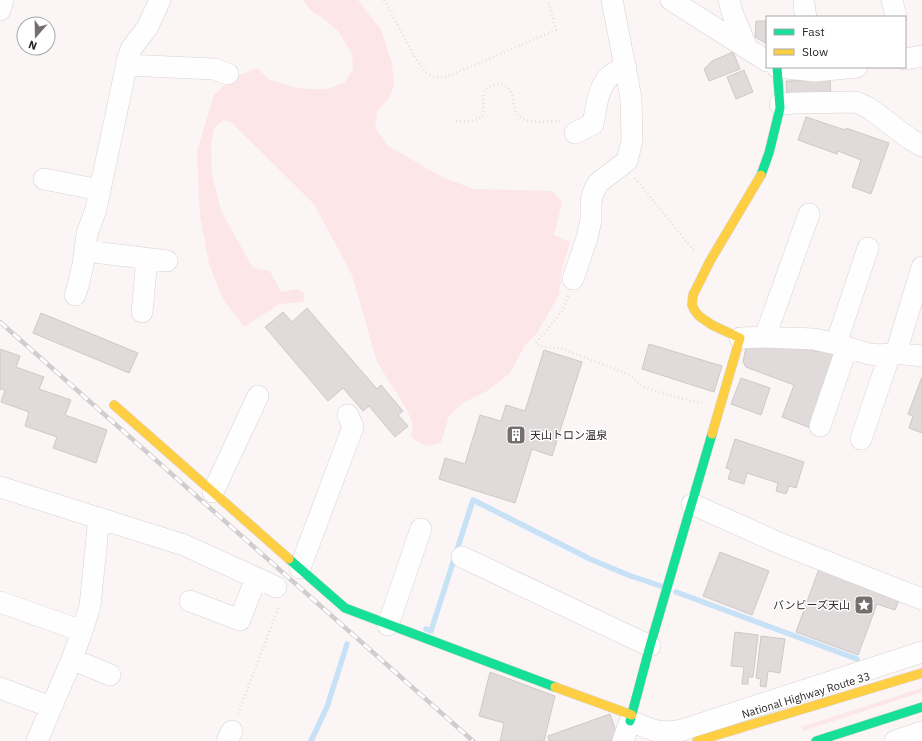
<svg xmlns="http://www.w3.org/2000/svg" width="922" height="741" viewBox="0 0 922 741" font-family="'IBM Plex Sans','Noto Sans JP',sans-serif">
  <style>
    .green { fill: #fde6e7 }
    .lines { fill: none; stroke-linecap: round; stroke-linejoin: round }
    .stream { stroke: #c7e2f6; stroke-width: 5.5 }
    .building { fill: #e0dada; stroke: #cec9c9 }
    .street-casing { stroke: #d7d2d2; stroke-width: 22 }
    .fast-casing { stroke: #d7d2d2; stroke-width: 10 }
    .slow-casing { stroke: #d7d2d2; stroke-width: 10 }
    .path { stroke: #e2e0e0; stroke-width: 2.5; stroke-dasharray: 1 3; stroke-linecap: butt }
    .street { stroke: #fefefe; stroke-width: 21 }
    .fast { stroke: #16e098; stroke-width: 9 }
    .slow { stroke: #ffcf43; stroke-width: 9 }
    .rail-casing { stroke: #d0cdce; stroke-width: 4.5 }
    .rail { stroke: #fff; stroke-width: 3; stroke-dasharray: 9; stroke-linecap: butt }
    .labels { text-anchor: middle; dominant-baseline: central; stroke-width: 3; stroke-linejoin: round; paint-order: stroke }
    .poi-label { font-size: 11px; fill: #2b2626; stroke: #fff; text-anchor: start }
    .street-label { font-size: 11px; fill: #2b2626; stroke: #fff }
  </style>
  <rect width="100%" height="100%" fill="#fbf5f5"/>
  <path class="green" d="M303,0h55l23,30 11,33 2,23 -6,13 -11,13 -2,16 13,18 54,31 32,12 78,2 10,11 -8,33 16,7 -8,28 -3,25 -22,38 -12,12 -15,28 -23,18 -24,12 -14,13 -8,26c-12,7 -21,3 -30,-6l2,-12 -8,-18 -28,-44 -25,-87 -38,-71 -82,-81 -8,-3 -10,8 -3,16 1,30 9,37 32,57 17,3 11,21 17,-3 7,5 -2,8 -24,2 -35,23 -21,-28 -14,-35 -9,-48 -3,-65 17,-56 18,-17 25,-10 13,12 23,7 16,2h19l17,-7 8,-13 -1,-15 -13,-22 -15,-13 -14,-9z
    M922,688v4l-119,39 -2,-4z"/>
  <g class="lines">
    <path class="stream" d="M676,592l181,67
      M426,629l5,2 42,-131 117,59 38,16 33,11
      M311,741l16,-34 20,-63"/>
  </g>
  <path class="building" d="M756,21h11v23l-12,-7z
    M733,52l7,17 -31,12 -5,-12 8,-8z
    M744,70l9,22 -17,7 -9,-22z
    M830,80l1,15 -44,1 -1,-15z
    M806,117l39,13 1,-2 43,15 -18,51 -19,-7 9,-27 -23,-9 -1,3 -39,-14z
    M307,308l70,81 4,-4 22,26 -5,4 10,11 -13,11 -26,-31 -6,5 -20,-23 -15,13 -63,-74 18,-15 9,10z
    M41,313l97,40 -9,20 -96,-40z
    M649,344l73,22 -8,26 -72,-23z
    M800,345l17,7 2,-4 19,8 -25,73 -31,-12 12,-32 -43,-16 -5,-2 -3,-5 3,-15z
    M0,349l20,7 -4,11 28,10 -5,12 32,11 -6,15 42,15 -11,33 -43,-15 4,-11 -32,-11 4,-14 -28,-10 4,-12 -5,-1z
    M544,350l38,12 -30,94 -20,-7 -17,54 -76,-24 6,-21 20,6 15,-49 21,6 5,-16 19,6z
    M922,377v56l-13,-5 4,-12 -5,-2z
    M741,378l29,10 -9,27 -30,-11z
    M735,439l69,23 -8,26 -7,-2 -3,8 -10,-3 2,-8 -31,-10 -3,11 -16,-5 3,-9 -5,-2z
    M720,552l49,19 -17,44 -49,-19z
    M820,566l81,29 -6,15 -18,-6 -19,51 -62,-23z
    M735,632l23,3 -5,42h-5v7h-6l2,-17 -13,-1z
    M761,636l24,3 -5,34 -12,-2 -2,16 -6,-1 1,-7 -5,-1z
    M490,672l65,24 -11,45h-44l4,-18 -25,-7z
    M610,714l7,20 -2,7h-66l-1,-5z"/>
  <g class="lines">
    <defs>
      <path id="street" d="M671,0l96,61
        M729,0l3,12 15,36
        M892,0l4,17
        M804,5l2,12
        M0,10l3,-10
        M905,59l17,-3
        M126,65l88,4 14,5
        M777,67l38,4 42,-4
        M780,104l15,-1 61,-1 13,6 41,31 12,7
        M575,133l18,-9c3,-14 4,-33 14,-45 4,-6 12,-9 19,-11
        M44,179l56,11
        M86,251l81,10
        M573,279l14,-41 4,-18v-18l2,-9 5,-10 29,-22 5,-20 -1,-43 -19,-98
        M75,295l3,-9 5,-21 4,-31 9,-25 32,-151 3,-9 16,-21 13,-28
        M142,312l5,-53
        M765,337l44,-123
        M740,338l25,-1 49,2 22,5 33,10 12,1 15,-2 26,3
        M836,344l32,-96
        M896,353l26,-86
        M820,426l27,-79
        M861,439l29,-85
        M0,487l184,58 92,42
        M213,492l45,-96
        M692,504l87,39 143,56
        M462,557l188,89
        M300,568l53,-141 -5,-12
        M190,601l50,19 16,-42
        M0,602l82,29
        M388,625l33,-96
        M72,659l38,16
        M0,688l51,19
        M37,741l35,-82 10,-28 8,-25 9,-88
        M227,741l5,-10
        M623,741l7,-20c21,8 29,14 52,9l240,-78
        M895,741l27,-9"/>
      <path id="fast" d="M761,175l8,-22 11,-45 -3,-41
        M289,559l56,49 210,79
        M630,721l20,-75 62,-212
        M816,741l106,-34"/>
      <path id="slow" d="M114,405l175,154
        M712,434l28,-96 -28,-13 -13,-9 -4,-5 -3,-6 1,-10 17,-34 51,-86
        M555,687l77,28
        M697,741l225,-68"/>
    </defs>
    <use href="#street" class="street-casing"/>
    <use href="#fast" class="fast-casing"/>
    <use href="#slow" class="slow-casing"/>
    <path class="path" d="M384,0l32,59 9,13 10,5h11l110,-47 -8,-30
      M456,121c10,1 17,1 26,-4 3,-9 -1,-22 3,-27 3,-3 10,-6 14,-6 22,3 8,28 24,35 10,5 26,2 37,2
      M635,178l59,73
      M568,296l-6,15 -26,32 7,4 17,1 70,27 11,11 34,11 27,6
      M238,714l41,-108"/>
    <use href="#street" class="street"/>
    <use href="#fast" class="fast"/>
    <use href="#slow" class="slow"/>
    <defs>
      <path id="rail" d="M0,322l473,419"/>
    </defs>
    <use href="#rail" class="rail-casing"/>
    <use href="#rail" class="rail"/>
  </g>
  <defs>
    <symbol id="building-square" viewBox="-11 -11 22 22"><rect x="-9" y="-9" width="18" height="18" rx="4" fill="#746e6e" stroke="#fff"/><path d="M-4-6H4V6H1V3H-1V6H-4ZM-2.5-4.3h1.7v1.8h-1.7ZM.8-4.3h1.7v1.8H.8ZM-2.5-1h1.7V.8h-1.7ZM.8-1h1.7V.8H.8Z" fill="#fff"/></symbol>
    <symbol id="sight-square" viewBox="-11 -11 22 22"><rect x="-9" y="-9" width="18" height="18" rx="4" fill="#746e6e" stroke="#fff"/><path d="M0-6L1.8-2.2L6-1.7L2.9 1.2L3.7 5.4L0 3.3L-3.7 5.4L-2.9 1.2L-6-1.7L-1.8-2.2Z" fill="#fff"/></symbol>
  </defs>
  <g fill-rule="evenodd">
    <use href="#building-square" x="505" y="424" width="22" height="22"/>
    <use href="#sight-square" x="853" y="594" width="22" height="22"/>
  </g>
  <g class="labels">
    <g class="poi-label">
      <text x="530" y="435">天山トロン温泉</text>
      <text x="850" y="605" text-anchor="end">バンビーズ天山</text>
    </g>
    <g class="street-label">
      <text transform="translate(806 695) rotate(-17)">National Highway Route 33</text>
    </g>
  </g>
  <rect x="766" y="16" width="140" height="52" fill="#ffffff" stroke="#aaa8a8"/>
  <rect x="774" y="29" width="20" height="6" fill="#16e098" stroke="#aaa8a8"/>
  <text x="802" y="36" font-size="12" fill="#2b2626">Fast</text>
  <rect x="774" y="49" width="20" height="6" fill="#ffcf43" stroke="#aaa8a8"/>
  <text x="802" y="56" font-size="12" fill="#2b2626">Slow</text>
  <g transform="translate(36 36) rotate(200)"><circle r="19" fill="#ffffff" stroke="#aaa8a8"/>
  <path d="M0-3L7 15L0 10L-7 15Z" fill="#746e6e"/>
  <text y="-6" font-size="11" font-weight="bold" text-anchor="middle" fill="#2b2626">N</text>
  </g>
</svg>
